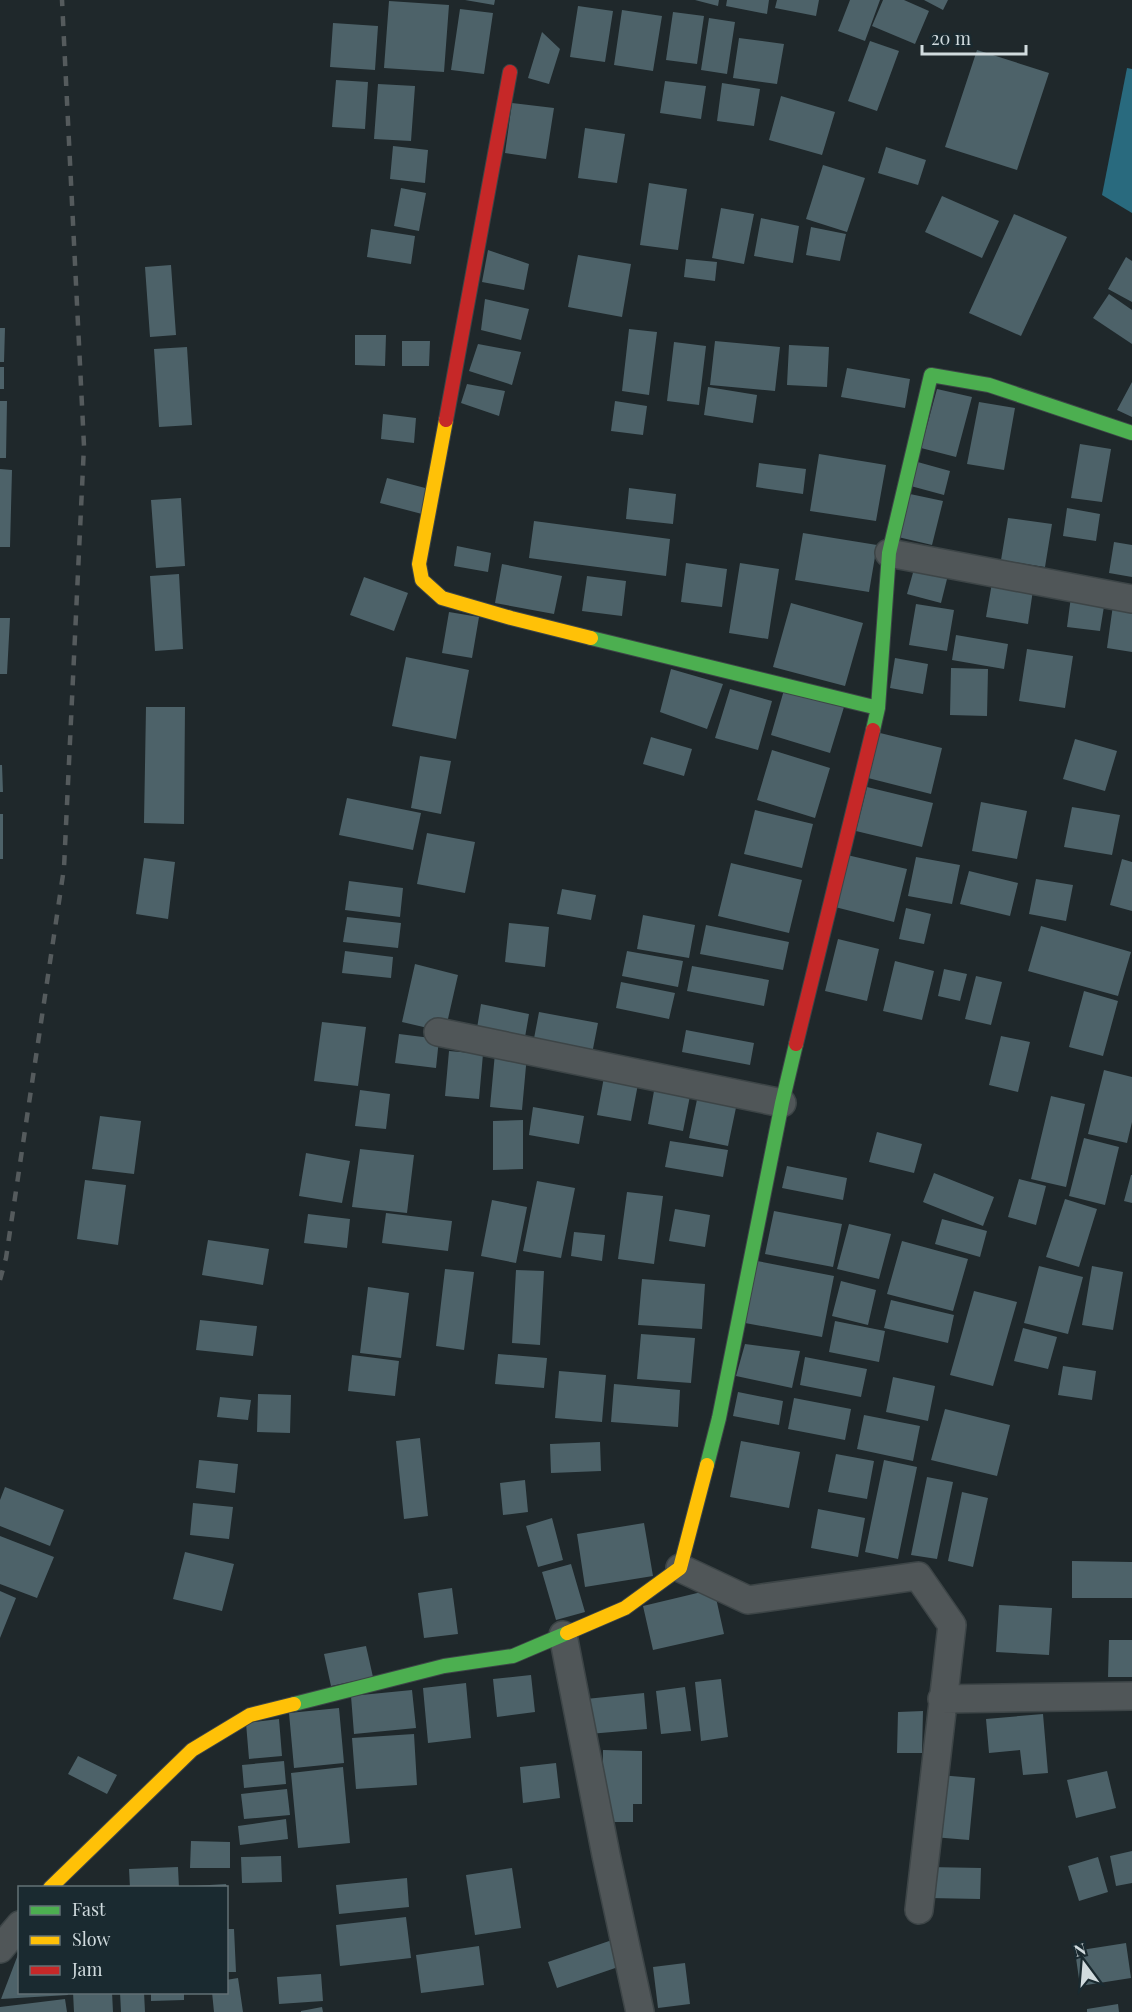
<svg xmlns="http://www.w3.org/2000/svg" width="1132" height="2012" viewBox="0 0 1132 2012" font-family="'Playfair Display',serif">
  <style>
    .water { fill: #296a7e }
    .building { fill: #4d6269 }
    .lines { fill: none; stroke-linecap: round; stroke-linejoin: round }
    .street-casing { stroke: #3d4547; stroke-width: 30 }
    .fast-casing { stroke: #3d4547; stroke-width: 16 }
    .slow-casing { stroke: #3d4547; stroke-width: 16 }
    .jam-casing { stroke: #3d4547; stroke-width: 16 }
    .street { stroke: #505658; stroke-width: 27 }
    .fast { stroke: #4caf50; stroke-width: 14 }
    .slow { stroke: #ffc107; stroke-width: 14 }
    .jam { stroke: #c62828; stroke-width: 14 }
    .rail { stroke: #555b5d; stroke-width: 4.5; stroke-dasharray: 10 10; stroke-linecap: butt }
  </style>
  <rect width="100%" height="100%" fill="#1f282b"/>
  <path class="water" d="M1127,68l5,1v144l-30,-18z"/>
  <path class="building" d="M465,0h30l-1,5z
    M695,0h24l-1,6z
    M727,0h42l-2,14 -41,-8z
    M777,0h42l-3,16 -41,-8z
    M850,0h30l-15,41 -27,-10z
    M883,0h21l25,11 -14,33 -43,-18z
    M924,0h24l-5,10z
    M389,1l60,4 -5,67 -60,-4z
    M578,6l35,5 -8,51 -35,-5z
    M460,9l33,4 -9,61 -33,-4z
    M622,10l40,6 -9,55 -39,-6z
    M673,12l31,4 -7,48 -31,-4z
    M709,18l26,4 -8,52 -26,-4z
    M333,23l45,3 -3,44 -45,-3z
    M542,32l18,17 -11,35 -21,-6z
    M739,38l45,6 -7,40 -44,-6z
    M870,41l29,10 -22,60 -29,-10z
    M977,50l72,23 -32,97 -72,-23z
    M336,80l32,2 -3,47 -33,-2z
    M665,81l41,5 -5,33 -41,-6z
    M722,83l38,6 -6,37 -37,-5z
    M378,84l37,2 -4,55 -37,-2z
    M781,96l54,16 -13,43 -53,-15z
    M512,103l42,5 -8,51 -41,-6z
    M585,128l40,6 -8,49 -39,-5z
    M393,146l35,4 -3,33 -35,-4z
    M886,147l40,13 -8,25 -40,-12z
    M823,165l42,13 -18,54 -41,-13z
    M649,183l38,6 -9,61 -38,-5z
    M401,188l25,5 -7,38 -25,-5z
    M942,196l57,25 -17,37 -57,-26z
    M721,208l33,6 -10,50 -32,-6z
    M1014,214l53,23 -46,99 -52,-23z
    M761,218l38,8 -6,37 -39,-7z
    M811,227l35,7 -6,27 -34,-6z
    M371,229l44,7 -4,28 -44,-7z
    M488,250l41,14 -5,26 -42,-8z
    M578,255l53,9 -9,53 -54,-10z
    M1126,257l6,4v41l-24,-13z
    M686,259l31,3 -2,19 -31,-4z
    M171,265l5,70 -26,2 -5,-70z
    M1109,294l23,16v34l-39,-26z
    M485,299l44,10 -8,31 -40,-10z
    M0,328h5l-1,34h-4z
    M629,329l28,3 -8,63 -27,-4z
    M355,335h31l-1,31 -30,-1z
    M402,341h28l-1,25h-27z
    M715,341l65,6 -5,44 -65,-6z
    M674,342l32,4 -7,59 -32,-4z
    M478,344l43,8 -9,33 -43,-14z
    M789,345l40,2 -2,40 -40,-2z
    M187,347l5,78 -33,2 -5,-78z
    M0,367h4v22h-4z
    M847,368l63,11 -5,29 -64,-11z
    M1132,382v35l-15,-7z
    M467,384l38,7 -6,25 -38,-13z
    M708,387l49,8 -4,28 -49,-8z
    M937,389l35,8 -16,60 -35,-9z
    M0,401h7l-1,57h-6z
    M615,401l32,5 -4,29 -32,-4z
    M979,402l36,6 -11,62 -37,-6z
    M383,414l33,4 -2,25 -33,-4z
    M1080,444l31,5 -9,53 -31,-4z
    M819,454l67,11 -10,56 -66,-10z
    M914,461l36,10 -6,24 -37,-10z
    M759,463l47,6 -3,25 -47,-7z
    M0,469l12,1 -2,77h-10z
    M387,478l42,11 -7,25 -42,-11z
    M629,488l47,6 -3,30 -47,-5z
    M910,494l33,7 -11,44 -34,-8z
    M181,498l4,68 -29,2 -5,-68z
    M1067,508l33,6 -4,27 -33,-5z
    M1008,518l44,6 -7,43 -44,-7z
    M534,521l136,18 -4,37 -137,-18z
    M803,533l74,12 -8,47 -74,-12z
    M1114,542l18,3v32l-23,-4z
    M457,546l34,7 -3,19 -34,-6z
    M916,562l33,9 -8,32 -34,-9z
    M686,563l41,6 -5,38 -41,-5z
    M740,563l39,6 -11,70 -39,-6z
    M502,564l60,12 -8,38 -59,-11z
    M179,574l4,75 -28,2 -5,-75z
    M587,576l39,5 -4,35 -40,-5z
    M364,577l44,16 -14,38 -44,-16z
    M992,583l41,7 -5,34 -42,-7z
    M1072,589l34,5 -6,37 -33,-4z
    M1114,598l18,2v52l-25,-4z
    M791,603l72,20 -18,63 -72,-19z
    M916,604l38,6 -7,41 -38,-6z
    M449,612l30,5 -7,41 -30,-5z
    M0,618h10l-3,56h-7z
    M956,635l52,9 -4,25 -52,-9z
    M1027,649l46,7 -8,52 -46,-7z
    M406,657l63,13 -13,69 -64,-13z
    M895,658l33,6 -5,30 -33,-6z
    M951,668l37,1 -1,47 -37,-1z
    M671,669l52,15 -16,45 -47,-17z
    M730,689l42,12 -14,49 -43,-12z
    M784,690l60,17 -14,46 -59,-18z
    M146,707h39l-1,117 -40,-1z
    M880,733l62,15 -11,46 -63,-16z
    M651,737l41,12 -8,27 -41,-12z
    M1075,739l42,12 -12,40 -42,-12z
    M772,750l58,18 -15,50 -58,-18z
    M420,756l31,5 -10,53 -30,-6z
    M0,765h2l1,27h-3z
    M867,787l66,16 -11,44 -66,-16z
    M347,798l74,15 -8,37 -74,-15z
    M981,802l46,9 -10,48 -45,-8z
    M1072,807l48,8 -8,40 -48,-8z
    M755,810l58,14 -11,44 -58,-14z
    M0,814h3v45h-3z
    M427,833l48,9 -10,51 -48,-9z
    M847,855l60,14 -13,53 -59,-15z
    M916,857l44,8 -8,39 -44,-8z
    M144,858l31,4 -7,57 -32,-5z
    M1122,859l10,3v49l-22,-6z
    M731,863l71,17 -13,53 -71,-17z
    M969,871l49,12 -8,33 -50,-12z
    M1036,879l37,6 -7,36 -37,-7z
    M349,881l54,7 -3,29 -55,-7z
    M562,889l34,6 -5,25 -34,-6z
    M906,908l25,6 -7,30 -25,-5z
    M643,915l52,10 -6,33 -52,-9z
    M347,917l54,6 -3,25 -55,-6z
    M509,923l40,4 -4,40 -40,-5z
    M706,925l83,17 -6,28 -83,-16z
    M1041,926l90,26 -13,44 -90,-25z
    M838,939l41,10 -12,52 -42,-10z
    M345,951l48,6 -2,21 -49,-5z
    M627,951l56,10 -5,26 -56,-11z
    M895,961l39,10 -12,49 -39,-9z
    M415,964l43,11 -13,57 -43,-10z
    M692,966l77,14 -5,26 -77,-15z
    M944,969l23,5 -7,27 -22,-5z
    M976,976l26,6 -11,43 -26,-6z
    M621,982l54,11 -6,26 -53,-11z
    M1084,991l34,10 -15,55 -34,-9z
    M481,1004l48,10 -5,29 -48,-9z
    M539,1012l59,11 -7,36 -59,-10z
    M322,1022l44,5 -8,59 -44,-5z
    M686,1030l68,13 -4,22 -68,-13z
    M399,1034l40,5 -3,29 -41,-5z
    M1001,1036l29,6 -12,50 -29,-7z
    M449,1051l34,3 -4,45 -34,-3z
    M495,1053l32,2 -5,55 -32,-3z
    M1104,1070l28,7v45l-5,21 -39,-9z
    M604,1077l34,7 -7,37 -34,-6z
    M656,1080l36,6 -9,45 -35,-7z
    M360,1090l30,4 -4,35 -31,-3z
    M699,1090l39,8 -10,48 -39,-8z
    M1051,1096l34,8 -19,83 -35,-8z
    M533,1107l51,9 -5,28 -50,-9z
    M100,1116l41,5 -7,53 -42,-5z
    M523,1120v49l-30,1v-49z
    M877,1132l45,12 -8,29 -45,-11z
    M1084,1138l35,9 -14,58 -36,-9z
    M670,1141l58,9 -5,27 -58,-10z
    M360,1149l54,6 -7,58 -55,-6z
    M306,1153l44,8 -8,42 -43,-7z
    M787,1166l60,12 -4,22 -61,-12z
    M934,1173l60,24 -11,29 -60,-24z
    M1131,1175h1v28l-8,-2z
    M1019,1179l27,7 -10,39 -28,-8z
    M85,1180l41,5 -8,60 -41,-6z
    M537,1181l38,7 -14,70 -38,-7z
    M627,1192l36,4 -9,68 -36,-5z
    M1065,1199l32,10 -18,58 -33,-10z
    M492,1200l35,7 -11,56 -35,-7z
    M675,1209l35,6 -5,32 -36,-6z
    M774,1211l68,13 -9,43 -68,-13z
    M386,1213l66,8 -4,30 -66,-8z
    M308,1214l42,5 -3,29 -43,-5z
    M942,1219l45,12 -7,26 -45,-13z
    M849,1224l42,10 -12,45 -42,-10z
    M574,1232l31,3 -3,26 -31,-5z
    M208,1240l61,9 -6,36 -61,-10z
    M902,1241l66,18 -15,52 -66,-17z
    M757,1261l77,15 -12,61 -77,-14z
    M1039,1266l44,11 -15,57 -44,-11z
    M1092,1266l31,6 -10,58 -31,-5z
    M445,1269l29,3 -10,78 -28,-4z
    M516,1270l28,1 -4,74 -28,-2z
    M642,1279l63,5 -3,45 -64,-4z
    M841,1281l35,9 -8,35 -36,-9z
    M368,1287l41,6 -8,65 -41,-5z
    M974,1291l43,11 -24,84 -43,-11z
    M891,1300l63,15 -6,28 -64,-15z
    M200,1320l57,6 -4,30 -57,-6z
    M835,1321l50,10 -6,31 -50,-10z
    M1023,1328l34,9 -9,32 -34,-8z
    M641,1334l54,4 -4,45 -54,-4z
    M745,1344l55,7 -8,37 -56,-12z
    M498,1354l49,4 -3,30 -49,-4z
    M352,1355l47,6 -4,35 -47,-5z
    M805,1357l62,12 -6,28 -61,-12z
    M1063,1366l33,5 -4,29 -34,-5z
    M559,1371l47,4 -4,47 -47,-4z
    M893,1377l42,9 -7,35 -42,-9z
    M614,1384l66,6 -2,37 -67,-5z
    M738,1392l45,9 -4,24 -46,-9z
    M258,1394l33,1 -1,38 -33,-1z
    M220,1397l31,3 -3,20 -31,-3z
    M794,1398l57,11 -6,31 -57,-11z
    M945,1409l65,16 -13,51 -66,-16z
    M864,1415l56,11 -7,35 -56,-12z
    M420,1438l8,78 -24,3 -8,-78z
    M741,1441l59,11 -11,56 -59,-11z
    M600,1442l1,29 -50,2 -1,-29z
    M836,1454l38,7 -7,38 -39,-7z
    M199,1460l39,4 -3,29 -39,-5z
    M884,1460l33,7 -19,92 -33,-7z
    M927,1477l26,5 -16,77 -26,-4z
    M525,1480l3,32 -25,3 -3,-32z
    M5,1487l59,23 -14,36 -50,-20v-26z
    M962,1492l26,6 -15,69 -25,-6z
    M193,1503l40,4 -4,32 -39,-4z
    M818,1509l47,9 -7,39 -47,-9z
    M552,1518l11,42 -25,7 -12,-41z
    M644,1523l9,53 -68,11 -8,-53z
    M0,1536l54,21 -17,41 -37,-14z
    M185,1552l49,12 -12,47 -49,-12z
    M1072,1561l60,1v36h-60z
    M571,1564l14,48 -29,8 -14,-48z
    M452,1588l6,46 -34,4 -6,-45z
    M714,1589l10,45 -71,16 -10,-44z
    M0,1591l16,7 -16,40z
    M999,1605l53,3 -3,47 -53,-3z
    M1109,1640h23v37h-24z
    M366,1646l7,31 -42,9 -7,-32z
    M531,1675l4,37 -38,5 -4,-38z
    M721,1679l7,58 -27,4 -6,-59z
    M466,1683l5,55 -43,5 -5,-55z
    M685,1687l6,44 -30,3 -5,-43z
    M412,1690l4,38 -62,6 -3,-38z
    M644,1693l3,36 -58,5 -3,-35z
    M339,1708l5,55 -50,5 -5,-55z
    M923,1711l-1,42h-25l1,-41z
    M1043,1714l5,59 -25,2 -3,-25 -31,3 -3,-34z
    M279,1719l3,37 -33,3 -3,-36z
    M414,1734l3,51 -61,4 -4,-51z
    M603,1750l39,1v53h-9v18h-31z
    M78,1756l39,19 -10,19 -39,-20z
    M284,1761l2,23 -42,4 -2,-23z
    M556,1763l4,35 -37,5 -3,-36z
    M343,1767l7,76 -52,5 -7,-75z
    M1107,1771l9,37 -40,10 -9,-38z
    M939,1775l36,3 -6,62 -36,-3z
    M287,1789l3,26 -46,4 -3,-25z
    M286,1819l2,20 -48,6 -2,-19z
    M191,1841l39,1v26h-40z
    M1132,1851v32l-16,3 -6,-30z
    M281,1856l1,26 -40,1 -1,-26z
    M1098,1857l10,35 -29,9 -11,-35z
    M178,1867l1,21h-49l-1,-19z
    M929,1867l52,1 -1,31 -51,-1z
    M512,1868l9,60 -46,7 -9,-60z
    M407,1878l2,29 -70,7 -3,-29z
    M226,1884l1,4h-34v-2z
    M406,1917l5,41 -71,8 -4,-41z
    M226,1929h8l2,43h-10z
    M615,1939l9,26 -67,23 -9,-26z
    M1126,1943l5,35 -51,8 -5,-35z
    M479,1946l5,39 -63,8 -5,-38z
    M19,1952l1,40h47l1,3 -67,4z
    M685,1963l5,41 -32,4 -5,-41z
    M321,1974l2,27 -44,3 -2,-27z
    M238,1978l5,34h-29l-2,-20h14v-12z
    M73,1992h39l1,20h-39z
    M120,1992h24l1,20h-24z
    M151,1992h33v8l-33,1z
    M65,1999l2,13h-67v-5z
    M1118,2004l1,8h-32v-3z
    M322,2007l1,5h-22v-1z"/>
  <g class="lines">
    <defs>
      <path id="street" d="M889,553l243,46
        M438,1032l344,71
        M680,1568l68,32 170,-24 34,49 -33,285
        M563,1635l43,220 34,157
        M942,1699l190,-3
        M0,1949l20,-24"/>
      <path id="fast" d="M591,638l287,70
        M873,730l5,-22 11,-155 42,-178 58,10 143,48
        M707,1465l12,-47 63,-315 14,-59
        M294,1704l150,-38 69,-10 54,-23"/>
      <path id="slow" d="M446,420l-27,144 3,16 20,18 69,20 80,20
        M567,1633l58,-25 55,-40 27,-103
        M50,1888l142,-138 58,-35 44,-11"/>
      <path id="jam" d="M446,420l64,-348
        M796,1044l77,-314"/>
    </defs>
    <use href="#street" class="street-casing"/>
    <use href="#fast" class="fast-casing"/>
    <use href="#slow" class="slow-casing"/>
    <use href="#jam" class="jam-casing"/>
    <use href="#street" class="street"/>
    <use href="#fast" class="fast"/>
    <use href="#slow" class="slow"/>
    <use href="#jam" class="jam"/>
    <path class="rail" d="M0,1280l6,-22 58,-390 20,-422 -22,-446"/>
  </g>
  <rect x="18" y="1886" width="210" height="108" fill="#1a2a30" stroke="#637176" stroke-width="1.5"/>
  <rect x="30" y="1906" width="30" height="9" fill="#4caf50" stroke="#637176" stroke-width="1.5"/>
  <text x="72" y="1916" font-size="18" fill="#d1dbde">Fast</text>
  <rect x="30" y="1936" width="30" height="9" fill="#ffc107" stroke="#637176" stroke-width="1.5"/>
  <text x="72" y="1946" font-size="18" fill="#d1dbde">Slow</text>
  <rect x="30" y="1966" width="30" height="9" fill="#c62828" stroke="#637176" stroke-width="1.5"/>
  <text x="72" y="1976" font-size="18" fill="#d1dbde">Jam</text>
  <g transform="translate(1084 1964) rotate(344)" stroke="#1a2a30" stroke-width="4.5" paint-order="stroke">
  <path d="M0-4.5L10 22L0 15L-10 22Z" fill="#d1dbde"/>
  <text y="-9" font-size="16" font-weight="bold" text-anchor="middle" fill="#d1dbde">N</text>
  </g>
  <path d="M922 45v9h104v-9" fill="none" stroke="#d1dbde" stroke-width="3"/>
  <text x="931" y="45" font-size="18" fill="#d1dbde" stroke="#1a2a30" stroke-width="4.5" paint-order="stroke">20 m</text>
</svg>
